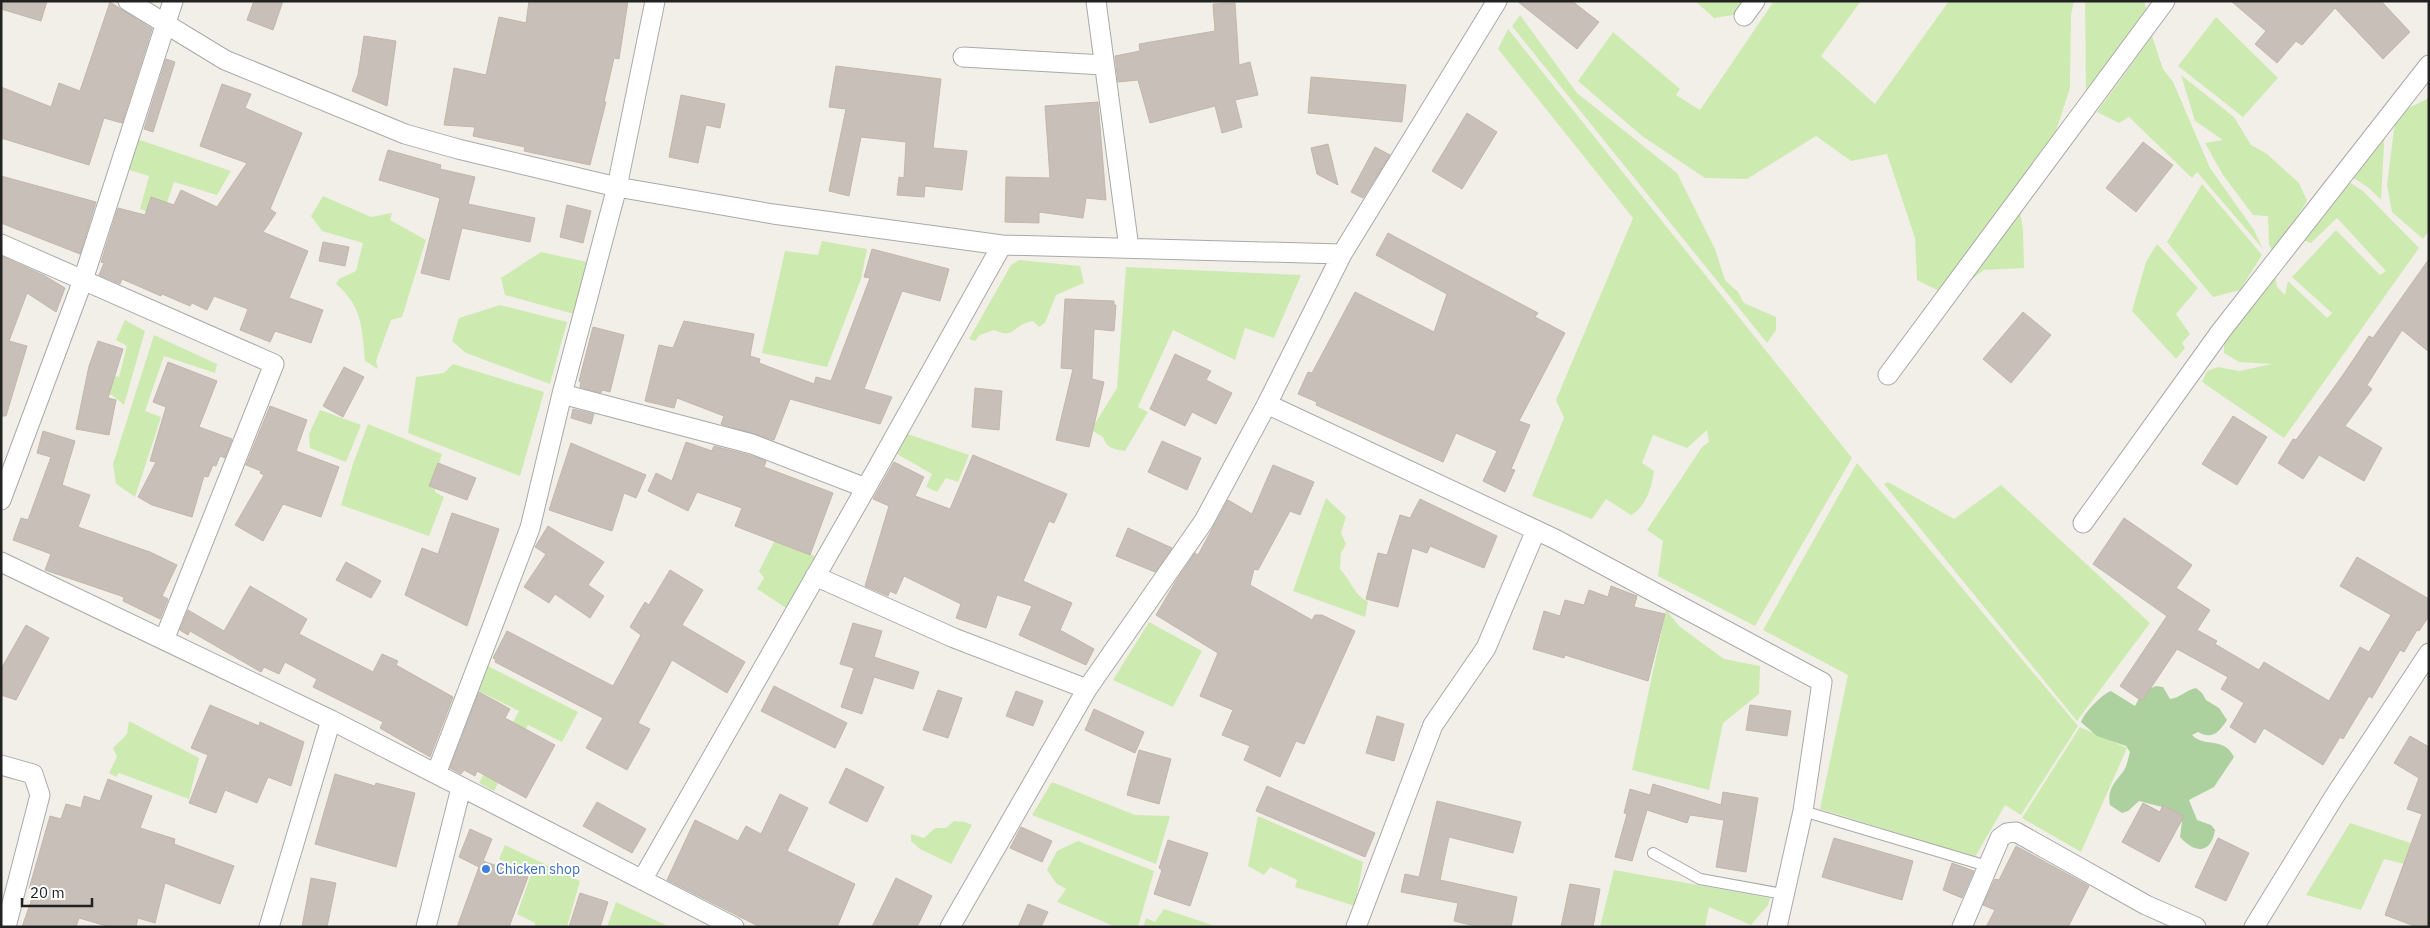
<svg xmlns="http://www.w3.org/2000/svg" width="2430" height="928" viewBox="0 0 2430 928" font-family="'IBM Plex Sans',sans-serif">
  <style>
    .grass { fill: #cdebb0 }
    .forest { fill: #add19e }
    .building { fill: #c7bfb8; stroke: #c4b6ab }
    .lines { fill: none; stroke-linecap: round; stroke-linejoin: round }
    .service-casing { stroke: #a9a9a9; stroke-width: 12 }
    .minor-casing { stroke: #a9a9a9; stroke-width: 21 }
    .service { stroke: #fff; stroke-width: 10 }
    .minor { stroke: #fff; stroke-width: 19 }
    .shop-dot { fill: #3f7fe0; stroke: #fff; stroke-width: 2 }
    .labels { text-anchor: middle; dominant-baseline: central; stroke-width: 4; stroke-linejoin: round; paint-order: stroke }
    .shop-label { font-size: 14px; fill: #366cbe; stroke: #fff; text-anchor: start }
  </style>
  <rect width="100%" height="100%" fill="#f2efe9"/>
  <path class="grass" d="M1695,1h49l-11,14 -19,3z
    M1774,1h87l-40,55 54,48 74,-103h125l-3,14 -1,73 -14,43 -21,45 -16,27 4,27 1,38 -40,2 -35,26 -32,-16 -2,-42 -28,-84 -36,7 -35,-25 -69,43 -42,-1 -63,-42 -64,-55 35,-49 67,57 -4,6 24,15z
    M2085,1h59l4,14 -62,79z
    M1520,15l57,78 100,80 38,76 10,31 13,12 6,11 32,14v13l-9,13 -255,-317z
    M2216,17l62,61 -35,39 -65,-51z
    M1508,29l344,429 -97,168 -97,-50 5,-35 -16,-11 55,-83 7,-5 -2,-12 -20,18 -34,-13 -11,28 12,8c-2,16 -8,36 -23,44l-25,-16 -14,20 -60,-23 32,-78 -8,-18 77,-182 -135,-169z
    M2152,36l11,33 10,13 37,86 44,62 9,19 -66,-77 -5,6 -63,-61 -10,6 -22,-11z
    M2181,75l53,42 17,28 16,9 32,29 8,18 -33,52 -5,-8 -1,-29 -15,-1 -30,-40 -18,-32 18,-3 -28,-19z
    M2429,95v136l-6,8 -31,-27 -5,-27 9,-71 31,-15z
    M2385,127l-4,73 -12,-12 -22,-14z
    M137,139l94,32 -14,24 -43,-13 -12,35 -22,-8 9,-33 -23,-7z
    M2346,180l17,11 56,57 -135,190 -82,-56 5,-11 11,-4 21,4 33,-7 -33,-2 -15,-9v-11l51,-68 2,13 8,8 3,-14 39,37 5,-5 -40,-36 44,-47 44,45 6,-4 -49,-53 -26,25 -15,-5z
    M2202,184l60,71 -22,35 -27,7 -46,-55z
    M323,196l48,21 21,-4 -2,7 36,20 -24,77 -11,3 -15,41 2,8 -13,-8c-3,-32 -2,-54 -29,-77l3,-5 17,-8 7,-28 -41,-12 -11,-15z
    M822,241l45,8 -6,30 -34,88 -65,-14 23,-102 33,4z
    M2157,244l41,44 -22,26 14,20 -8,9 3,5 -9,11 -44,-48 14,-49z
    M541,252l46,10 -13,52 -69,-19 -4,-17z
    M1019,260l61,6 4,17 -28,12 -11,28 -6,4 -6,-6c-22,4 -17,19 -39,9l-14,5 -5,6 -6,-2 42,-74z
    M1126,267l175,8 -27,63 -29,-10 -10,32 -62,-30 -35,77 10,5 -23,39c-11,-2 -18,-2 -22,-14l-12,-7 26,-42z
    M500,305l67,17 -17,62 -84,-31 -14,-12 7,-23z
    M125,320l20,11 -21,74 -12,-10 -28,-7 5,-20 30,9 8,-31 -11,-6z
    M154,335l63,29 -2,9 -51,-17 -19,55 16,6 -26,80 -19,-13 -3,-20z
    M453,364l91,28 -24,84 -112,-43 8,-56 28,-4z
    M320,410l41,15 -15,37 -36,-14 -1,-14z
    M368,424l74,30 -7,22v16l9,5 -15,39 -88,-31 12,-41z
    M908,434l61,21 -11,27 -12,-4 -9,14 -11,-5 6,-13 -35,-20z
    M1857,463l221,263 -57,89 -16,-10 -30,52 -155,-48 28,-134 -85,-45z
    M1888,482l66,37 47,-34 149,138 -73,98 -193,-237z
    M1326,498l20,19 -5,16 5,11 -5,9 -1,16c10,10 16,29 28,32l-3,16 -72,-26z
    M775,540l40,16 -29,52 -29,-19 7,-11 -5,-7z
    M1666,610l13,16 45,33 36,7 -1,28 -36,29 -14,67 -77,-20z
    M1149,622l53,29 -29,56 -60,-27z
    M486,665l92,47 -16,30 -34,-17 -34,66 -15,-8 40,-72 -44,-22z
    M129,721l70,37 -10,41 -70,-26 -3,4 -7,-4 8,-16 -4,-9 14,-14z
    M2080,727l47,21 -46,104 -59,-34z
    M1052,782l83,33 35,1 -14,48 -124,-49z
    M1258,816l105,46 -8,44 -60,-19 2,-7 -27,-13 -6,8 -16,-9z
    M954,821l11,1 7,3 -21,39 -31,-15 -9,-8v-7l13,4 11,-10h11z
    M2350,823l79,26v21l-45,-11 -23,51 -55,-15z
    M1078,841l76,30 -16,56h-22l-59,-25 9,-13 -10,-6 -9,-13 10,-19z
    M505,845l75,36 -13,46h-32v-4l-18,-9 15,-42 -33,-13z
    M1614,870l156,28 -2,7 -17,20 -42,-18 -4,20h-105z
    M616,902l54,25h-63z
    M1164,909l54,18h-75l3,-9 9,4z"/>
  <path class="forest" d="M2156,686l7,1 7,12c10,-1 16,-9 26,-11l6,5 4,7 13,8 8,12c-8,12 -14,20 -29,12l-6,3c12,13 32,1 42,22l-20,30 -25,13 8,20 14,5 4,5c-4,25 -21,23 -35,7l2,-15 -16,-14 -27,-7 -11,10 -6,2 -12,-8c-3,-15 4,-22 13,-33 4,-6 5,-13 7,-20l-4,-6 -29,-10 -16,-14c3,-9 21,-28 30,-31l24,15 7,-14z"/>
  <path class="building" d="M1,1h46l-6,20 -40,-12z
    M254,1h29l-10,29 -26,-10z
    M529,1h99l-9,58 -5,-1 -10,44h2l-16,63 -66,-14 1,-4 -52,-11 2,-9 -31,-2 10,-57 32,7 13,-58 27,6z
    M1517,1h55l27,21 -22,27z
    M2231,1h150l29,31 -27,27 -48,-51 -33,37 -6,-4 -19,22 -22,-19 11,-13z
    M110,2l42,27 -30,94 -18,-5 -15,47 -88,-27v-51l50,20 8,-24 21,8z
    M1235,3l4,62 11,-3 8,33 -23,5 7,27 -20,6 -7,-27 -65,17 -12,-43 -20,2 -3,-26 25,-5 -1,-7 76,-13 -2,-27z
    M364,36l32,5 -9,65 -35,-15 6,-16z
    M166,59l9,3 -22,70 -9,-3z
    M836,66l105,13 -8,69 34,3 -5,39 -37,-4 -1,11 -27,-2 2,-18 5,1 2,-36 -45,-5 -12,59 -20,-5 17,-82 -17,-2z
    M1311,77l95,8 -4,37 -94,-9z
    M222,84l29,10 -6,14 57,25 -32,76 6,4 -13,19 45,19 -19,47 34,12 -12,33 -36,-12 -5,11 -30,-12 8,-21 -34,-13 -7,14 -15,-7 -2,3 -28,-12 -1,2 -39,-17 -2,5 -21,-9 5,-12 -3,-1 17,-54 27,7 6,-18 23,8 7,-15 36,17 30,-44 -47,-17z
    M681,95l44,9 -5,24 -14,-3 -8,38 -29,-6z
    M1098,102l8,98 -20,-2 -3,20 -44,-6v11l-34,-1 1,-45 44,1 -5,-72z
    M1467,113l30,19 -35,57 -30,-18z
    M2143,142l30,23 -37,47 -30,-24z
    M1328,144l10,41 -21,-11 -6,-26z
    M1375,147l15,8 -27,43 -12,-6z
    M388,150l53,15 -1,4 35,8 -7,27 67,14 -5,24 -68,-14 -13,52 -28,-7 19,-75 -61,-18z
    M1,176l95,26 -16,52 -79,-31z
    M567,205l24,6 -8,32 -23,-6z
    M1388,233l150,80 -3,4 30,16 -46,88 11,4 -19,44 4,1 -10,22 -22,-11 14,-30 -41,-18 -13,29 -127,-57 1,-3 -19,-8 10,-22 4,1 43,-81 79,40 13,-38 -71,-39z
    M323,242l26,5 -4,19 -26,-5z
    M872,249l77,20 -9,32 -38,-10 -38,98 28,8 -12,27 -90,-25 -16,41 -53,-16 3,-8 -47,-18 -3,10 -29,-7 14,-56 14,3 11,-27 70,13 -4,22 10,3 -1,4 55,21 2,-7 15,4 39,-103 -6,-1z
    M1,256l44,20 20,12 -9,24 -29,-19 -18,48 18,5 -21,70h-5z
    M2429,259v93l-27,-22 -35,55 5,4 -27,37 37,22 -18,33 -45,-26 -16,24 -25,-16 15,-24 3,1 49,-68 24,-36 4,2z
    M1065,299l49,2v4h2l-2,26 -20,-2 -2,50 12,3 -15,65 -33,-7 17,-71 -12,-1z
    M2023,312l28,23 -40,48 -28,-24z
    M593,327l31,8 -14,57 -8,-2 -1,3 -21,-6 1,-5 -2,-1z
    M98,341l25,8 -15,49 8,2 -7,35 -33,-6 13,-63z
    M1175,354l36,17 -5,9 26,13 -16,31 -24,-12 -7,14 -35,-17z
    M168,362l49,19 -18,46 33,12 -7,19 -5,-2 -4,10 -3,-1 -5,12 -4,-1 -12,41 -40,-12 -14,-8 18,-35 -6,-1 16,-54 -13,-5z
    M344,367l20,10 -21,40 -20,-11z
    M975,388l27,3 -3,39 -27,-3z
    M270,406l37,14 -11,31 43,16 -18,50 -38,-13 -20,37 -28,-16 29,-50 -4,-2 1,-2 -15,-6z
    M573,409l21,5 -3,10 -20,-6z
    M2233,416l34,21 -30,48 -35,-21z
    M43,431l32,10 -13,44 28,10 -12,32 72,25 27,13 -15,31 6,3 -8,20 -37,-18 1,-4 -79,-27 6,-16 -38,-14 8,-22 7,2 23,-63 -14,-4z
    M1162,441l39,17 -14,32 -39,-18z
    M686,442l26,9 2,-5 35,9 17,6 -2,6 69,26 -23,62 -75,-29 7,-18 -45,-16 -9,19 -40,-20 8,-18 16,8z
    M571,443l75,32 -10,23 -12,-5 -12,38 -63,-21z
    M973,455l94,39 -13,29 -5,-2 -26,60 49,22 -12,27 34,19 -8,16 -67,-30 13,-29 -35,-11 -11,33 -30,-10 5,-14 -57,-28 -8,18 -6,-3 -2,5 -23,-10 24,-80 -16,-7 21,-37 30,15 -9,19 35,13z
    M438,463l38,15 -9,22 -38,-14z
    M1273,465l41,17 -14,33 -10,-4 -32,59 -4,-1 -4,16 62,35 3,-5h7l33,16 -51,113 -8,-3 -16,36 -36,-17 6,-14 -28,-11 11,-25 -33,-14 18,-43 -62,-38 20,-34 19,-28 3,2 30,-55 24,14z
    M1420,499l77,37 -13,32 -54,-22 -3,7 -15,-5 -14,59 -32,-8 12,-46 9,2 13,-40 10,3z
    M452,513l47,16 -32,97 -62,-31 17,-47 16,6z
    M2124,518l68,47 -16,23 34,22 -13,20 20,11 -2,3 44,26 5,-8 65,39 31,-54 9,5 22,-37 -51,-29 17,-29 72,42v17l-10,15 -2,-1 -13,22 -4,-2 -28,48 -3,-2 -26,43 -3,-2 -17,28 -59,-37 -9,15 -25,-16 14,-24 -23,-14 7,-12 -51,-28 -35,52 -22,-15 47,-70 -74,-52z
    M548,526l56,36 -16,23 16,11 -14,22 -35,-24 -6,9 -25,-16 22,-33 -11,-7z
    M1128,528l44,20 -17,24 -39,-16z
    M346,562l35,19 -10,17 -35,-18z
    M670,570l33,20 -21,35 63,37 -18,31 -55,-33 -34,63 12,6 -23,41 -41,-22 17,-30 -108,-56 1,-2 -3,-2 14,-27 106,55 28,-51 -11,-8 15,-25 4,3z
    M250,586l57,33 -8,15 74,38 9,-18 16,7 -2,4 57,32 -23,60 -50,-29 3,-6 -70,-35 4,-8 -32,-17 -6,12 -15,-7 -3,5 -71,-41 -2,4 -8,-5 8,-20 36,21z
    M1611,586l26,10 -3,11 31,7 -17,67 -83,-26 -1,3 -31,-9 11,-38 16,5 5,-16 19,5 5,-15 19,7z
    M853,623l29,8 -8,26 45,15 -6,17 -39,-12 -12,37 -21,-7 13,-39 -14,-4z
    M26,625l23,13 -33,62 -15,-5v-26z
    M774,686l73,37 -12,25 -74,-37z
    M938,690l24,8 -14,40 -25,-8z
    M1016,691l27,10 -10,25 -27,-10z
    M479,692l31,17 -5,9 50,27 -29,53 -49,-27 -2,5 -11,-6 -3,4 -11,-6z
    M210,705l49,21 1,-4 44,20 -13,44 -23,-9 -11,26 -32,-13 -9,23 -27,-10 19,-48 -17,-7z
    M1750,705l41,6 -4,25 -41,-6z
    M1094,709l50,23 -9,21 -50,-23z
    M1377,716l27,8 -10,37 -28,-8z
    M2410,736l19,11v180h-12l-32,-12 37,-101 -15,-5 12,-31 -25,-15z
    M1139,750l32,9 -12,45 -32,-9z
    M846,768l38,19 -17,35 -38,-19z
    M335,774l40,12 1,-3 39,10 -19,74 -81,-23z
    M108,779l44,17 -12,32 35,11 -1,5 60,22 -14,38 -55,-21 -10,40 -17,-5 -2,9h-26l-31,-9 -3,9h-54l13,-37 -6,-1 21,-73 11,3 5,-15 15,4 3,-12 16,5z
    M1653,784l68,21 2,-13 35,6 -12,74 -30,-5 8,-47 -34,-5 -3,8 -40,-13 -15,51 -17,-4 12,-43 -3,-1 6,-24 20,6z
    M1267,786l108,47 -10,24 -109,-46z
    M780,794l28,14 -21,43 68,33 -18,43h-77l-93,-47 28,-60 43,21 8,-15 15,8z
    M1437,801l84,21 -8,31 -64,-16 -9,43 77,17 -6,30h-32l-25,-6 4,-18 -57,-11 4,-18 14,3z
    M597,802l49,27 -14,24 -49,-27z
    M2143,803l17,9 3,-7 21,11 -25,46 -37,-20z
    M1021,827l31,14 -10,21 -32,-14z
    M470,829l22,10 -9,22 45,16 -19,50h-52l22,-60 -20,-10z
    M1834,838l79,23 -11,39 -80,-23z
    M2218,838l31,15 -23,48 -31,-14z
    M1168,840l40,13 -18,53 -36,-12 8,-24 -3,-2z
    M2016,846l73,40 -21,41h-82l9,-17 -12,-5 12,-26 4,1z
    M1952,863l22,8 -12,27 -19,-8z
    M311,878l25,5 -9,44h-25z
    M896,878l36,18 -15,31h-45z
    M1570,884l30,5 -7,38h-32z
    M580,893l28,9 -8,25h-31z
    M1028,904l20,8 -7,15h-23z"/>
  <g class="lines">
    <defs>
      <path id="service" d="M1803,811l184,55
        M1653,853l47,26 83,15"/>
      <path id="minor" d="M128,1l97,59 180,74 53,15 159,38 156,27 229,31 340,9
        M1096,1l33,247
        M1744,16l11,-15
        M963,57l141,8
        M1,244l273,120 -110,276
        M1888,375l277,-374
        M562,394l190,50 114,44
        M1267,404l288,135 267,143 -19,129 -26,116
        M1,500l82,-220 90,-279
        M2083,523l138,-192 208,-266
        M1,562l330,158 403,207
        M815,576l139,62 133,51
        M1,765l32,9 7,21 -34,132
        M436,774l94,-246 32,-134 55,-207 38,-186
        M642,880l224,-392 136,-243
        M269,927l62,-207
        M426,927l35,-139
        M950,927l137,-238 117,-168 63,-117 75,-150 155,-253
        M1356,927l77,-202 53,-77 50,-118
        M1962,927l38,-89 7,-5 9,-1 130,73 50,22
        M2254,927l80,-130 95,-144"/>
    </defs>
    <use href="#service" class="service-casing"/>
    <use href="#minor" class="minor-casing"/>
    <use href="#service" class="service"/>
    <use href="#minor" class="minor"/>
  </g>
  <circle class="shop-dot" cx="486" cy="869" r="5"/>
  <g class="labels">
    <g class="shop-label">
      <text x="496" y="869">Chicken shop</text>
    </g>
  </g>
  <rect width="2430" height="928" fill="none" stroke="#222222" stroke-width="5"/>
  <path d="M22 898v8h70v-8" fill="none" stroke="#222222" stroke-width="2.5"/>
  <text x="30" y="898" font-size="15" fill="#222222" stroke="#ffffff" stroke-width="4" paint-order="stroke">20 m</text>
</svg>
